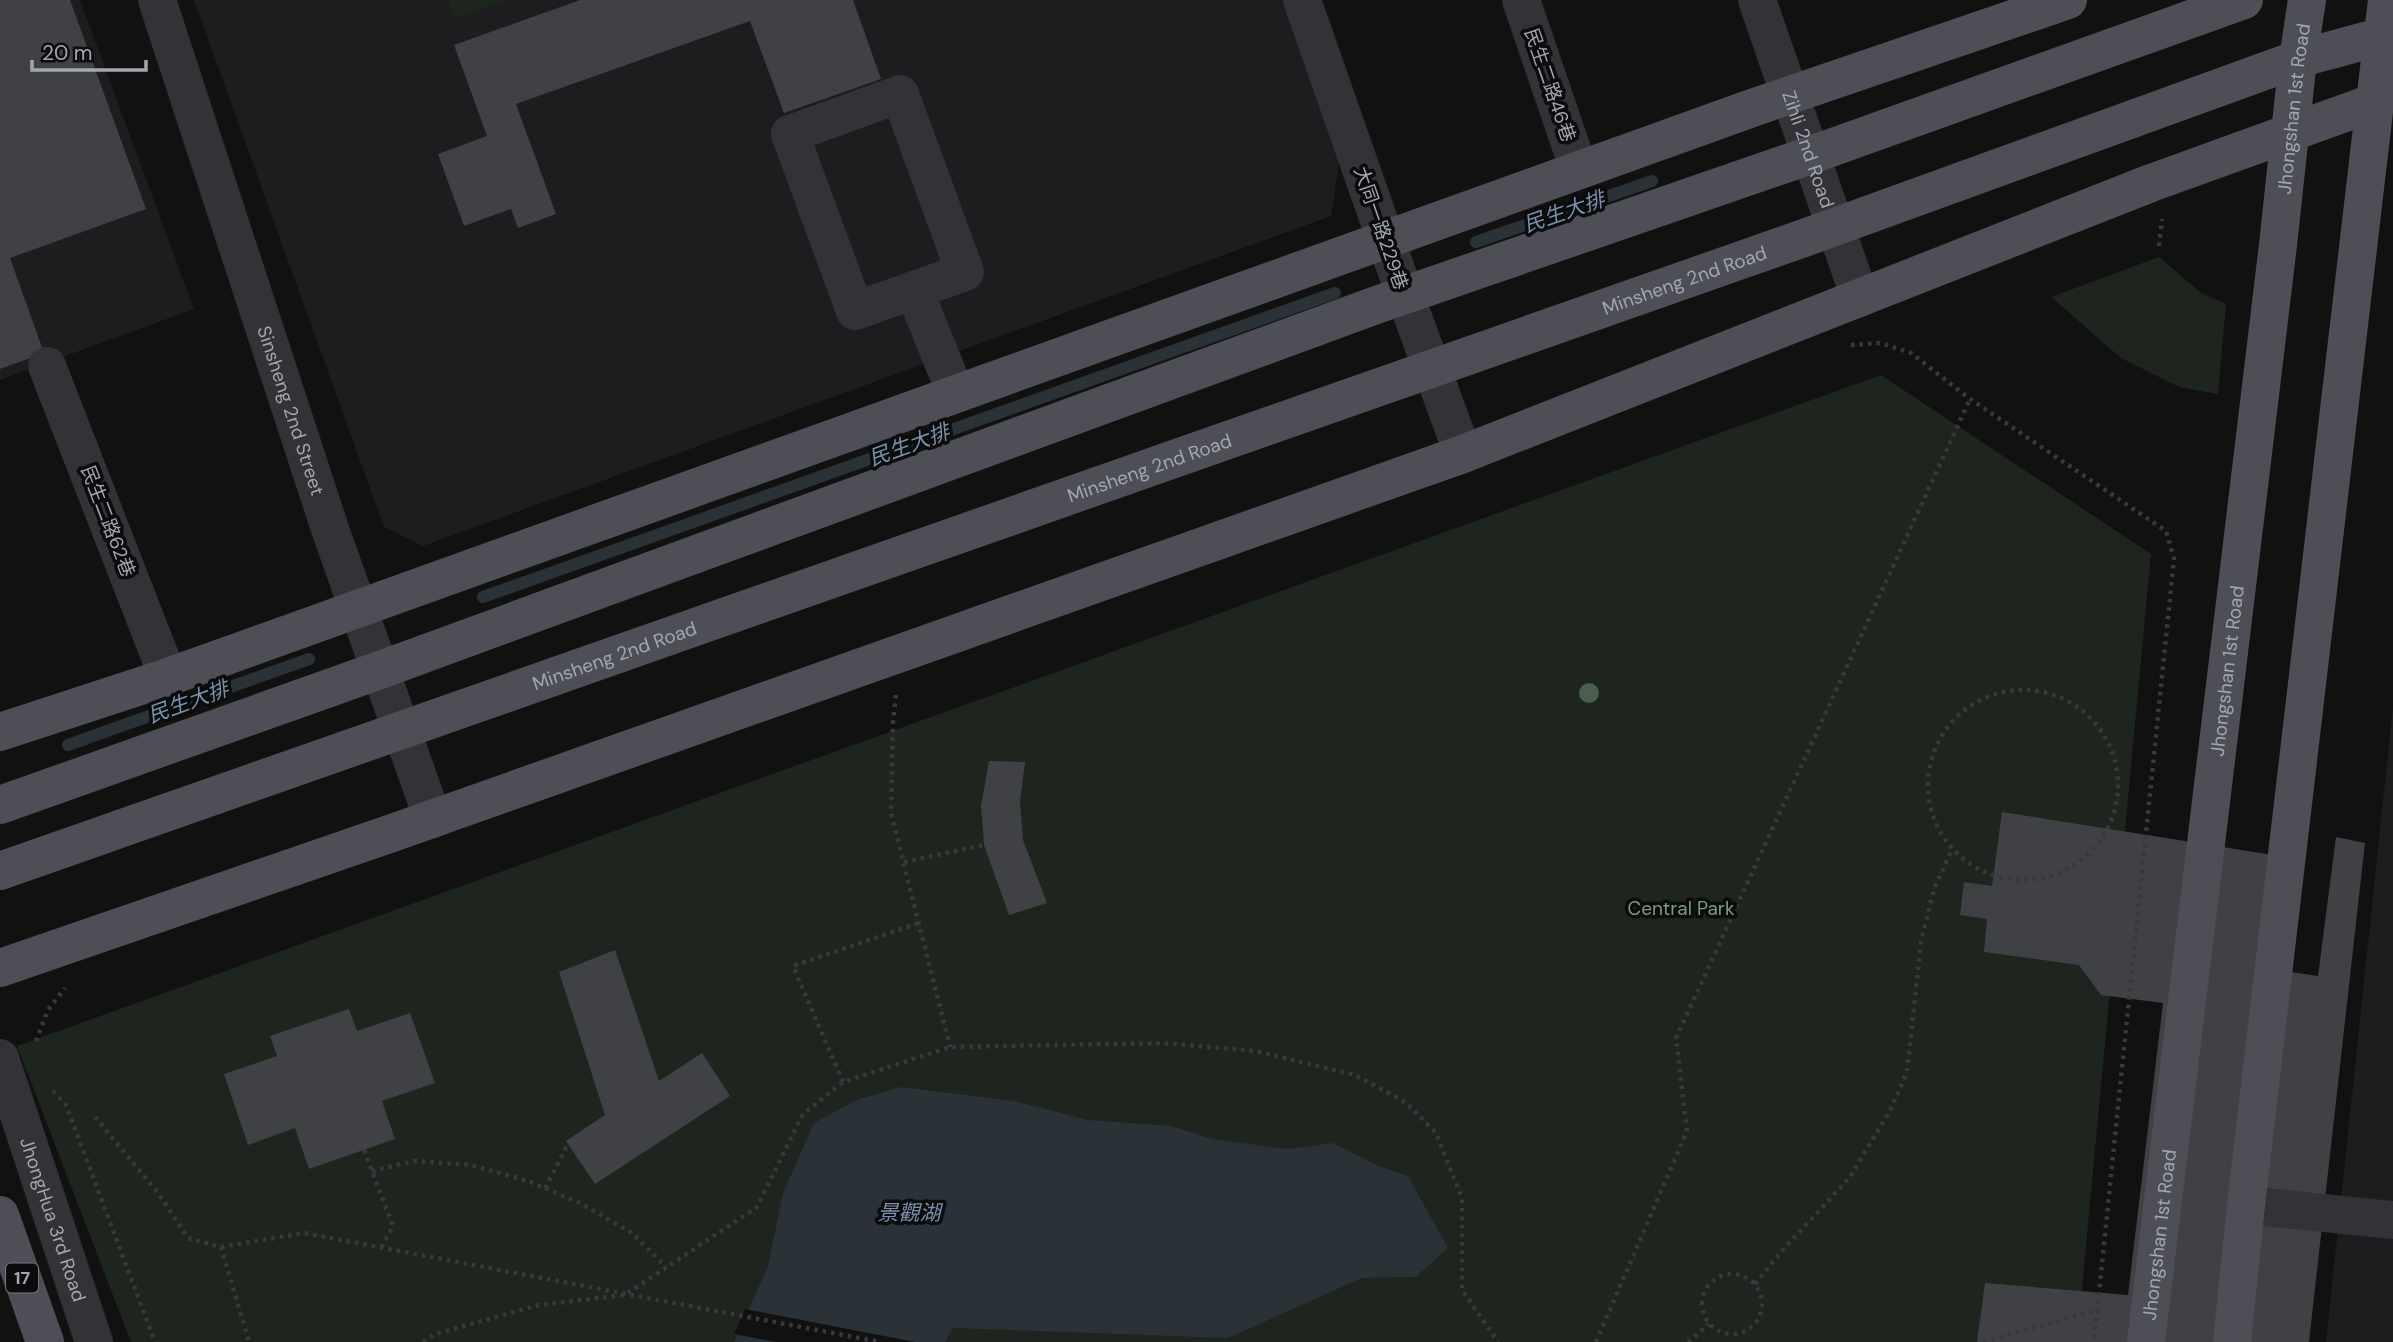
<svg xmlns="http://www.w3.org/2000/svg" width="2393" height="1342" viewBox="0 0 2393 1342" font-family="'DM Sans','Noto Sans TC',sans-serif">
  <style>
    .built { fill: #1d1d1f }
    .green { fill: #1d251e }
    .water { fill: #2a3137 }
    .pier { fill: #111112 }
    .lines { fill: none; stroke-linecap: round; stroke-linejoin: round }
    .stream { stroke: #2a3137; stroke-width: 12 }
    .building { fill: #404145 }
    .path { stroke: #38393e; stroke-width: 4.5; stroke-dasharray: 3.5 5; stroke-linecap: butt }
    .minor { stroke: #323237; stroke-width: 38 }
    .major { stroke: #4e4f56; stroke-width: 38 }
    .tree { fill: #4a5f4d }
    .labels { text-anchor: middle; dominant-baseline: central; stroke-width: 7; stroke-linejoin: round; paint-order: stroke }
    .shield { fill: #0c0c0d; stroke: #757881; stroke-width: 2 }
    .shield-label { font-size: 18px; font-weight: bold; fill: #a2a6b3 }
    .street-label { font-size: 19px; fill: #a2a6b3; stroke: #0c0c0d }
    .park-label { font-size: 19px; fill: #799e7d; stroke: #0c0c0d }
    .water-label { font-size: 21px; font-style: italic; fill: #7992ae; stroke: #0c0c0d }
  </style>
  <rect width="100%" height="100%" fill="#111112"/>
  <path class="built" d="M0,0h80l114,309 -194,71z
    M194,0h1088l59,152 -10,64 -908,330 -39,-19z
    M2393,706v636h-67z"/>
  <path class="green" d="M448,0h59l-52,19z
    M2159,257l42,36 25,11 -8,90 -39,-7 -58,-29 -70,-61z
    M1881,375l270,179 -74,788h-1946l-114,-296z"/>
  <path class="water" d="M901,1087l113,14 74,19 83,6 41,13 76,10 45,-6 46,23 29,10 40,72 -32,29 -54,1 -134,60 -275,-10 -8,14h-211l34,-76 15,-73 31,-70 42,-23z"/>
  <path class="pier" d="M745,1309l170,33h-139l-42,-8z"/>
  <g class="lines">
    <path class="stream" d="M1476,242l176,-61
      M483,597l852,-304
      M68,745l241,-86"/>
  </g>
  <path class="building" d="M0,0h70l76,209 -136,49 34,95 -44,16z
    M580,0h273l28,79 -97,34 -34,-92 -234,83 40,110 -38,14 -7,-19 -47,17 -26,-72 49,-18 -33,-91z
    M989,761l36,1 -5,39 3,39 24,63 -38,12 -25,-70 -3,-39z
    M2002,812l271,43 -17,112 62,9 18,-139 29,6 -56,499h-332l8,-59 143,12 35,-292 -62,-8 -22,-30 -95,-13 3,-33 -27,-4 4,-33 28,4z
    M615,950l44,131 43,-28 28,43 -135,88 -29,-43 39,-26 -46,-143z
    M349,1009l8,22 53,-18 25,70 -53,18 13,38 -86,30 -14,-41 -47,17 -24,-71 53,-18 -7,-20z"/>
  <g class="lines">
    <path class="path" d="M2159,246l3,-27
      M1851,345l30,-2 30,10 59,46 196,132 8,28 -80,783
      M1928 785a95 95 0 1 1 190 0a95 95 0 1 1-190 0Z
      M896,695l-3,27 -2,91 59,234
      M904,862l80,-17
      M36,1041l12,-31 17,-22
      M843,1082l-50,-116 126,-43
      M53,1091l13,14 89,237
      M95,1117l63,76 30,45 33,9 83,-14 576,109
      M364,1150l29,76 -12,22
      M372,1171l43,-10 55,4 58,16 52,22 52,30 34,34
      M545,1188l21,-40 4,-2
      M221,1247l28,95
      M1702 1304a30 30 0 1 1 60 0a30 30 0 1 1-60 0Z
      M1755,1284l26,-32 69,-75 40,-66 17,-39 14,-130 13,-53 18,-40
      M423,1342l12,-8 104,-29 86,-10 132,-88 46,-93 40,-32 107,-35 213,-4 92,8 100,24 50,27 31,31 26,65v92l36,52
      M1596,1342l91,-211 -11,-93 294,-639
      M1688,1342l21,-18
      M1983,1342l114,-32"/>
    <g class="minor">
      <path id="s1" d="M157,0l174,532 102,287"/>
      <path d="M1302,0l103,295 58,159"/>
      <path d="M1521,0l58,170"/>
      <path id="s2" d="M1757,0l103,298"/>
      <path d="M900,94l65,178 -110,39 -65,-177z"/>
      <path d="M914,290l42,104"/>
      <path d="M47,366l121,311"/>
      <path id="s3" d="M0,1058l94,284"/>
      <path d="M2246,1205l147,15"/>
    </g>
    <g class="major">
      <path d="M0,732l168,-55 1587,-570 313,-107"/>
      <path d="M0,805l380,-135 999,-366 432,-149 433,-155"/>
      <path id="s4" d="M0,871l1804,-633 494,-179 85,-23 10,-1"/>
      <path d="M0,968l395,-136 1068,-378 688,-271 224,-81"/>
      <path d="M0,1215l45,127"/>
      <path id="s5" d="M2146,1342l132,-1097 20,-186 9,-59"/>
      <path d="M2232,1342l14,-137 141,-1205"/>
    </g>
  </g>
  <circle class="tree" cx="1589" cy="693" r="10"/>
  <g class="labels">
    <rect class="shield" x="6" y="1263.5" width="32" height="29" rx="5"/>
    <g class="shield-label">
      <text x="22" y="1278">17</text>
    </g>
    <g class="street-label">
      <text transform="translate(1550 85) rotate(71)">民生二路46巷</text>
      <text stroke="none"><textPath href="#s5" startOffset="1242">Jhongshan 1st Road</textPath></text>
      <text stroke="none"><textPath href="#s2" startOffset="158">Zihli 2nd Road</textPath></text>
      <text transform="translate(1381 228) rotate(71)">大同一路229巷</text>
      <text stroke="none"><textPath href="#s4" startOffset="1785">Minsheng 2nd Road</textPath></text>
      <text stroke="none"><textPath href="#s1" startOffset="432">Sinsheng 2nd Street</textPath></text>
      <text stroke="none"><textPath href="#s4" startOffset="1218">Minsheng 2nd Road</textPath></text>
      <text transform="translate(108 521) rotate(69)">民生二路62巷</text>
      <text stroke="none"><textPath href="#s4" startOffset="651">Minsheng 2nd Road</textPath></text>
      <text stroke="none"><textPath href="#s5" startOffset="676">Jhongshan 1st Road</textPath></text>
      <text stroke="none"><textPath href="#s3" startOffset="170">JhongHua 3rd Road</textPath></text>
      <text stroke="none"><textPath href="#s5" startOffset="108">Jhongshan 1st Road</textPath></text>
    </g>
    <g class="park-label">
      <text x="1681" y="908">Central Park</text>
    </g>
    <g class="water-label">
      <text transform="translate(1564 212) rotate(-19)">民生大排</text>
      <text transform="translate(909 445) rotate(-20)">民生大排</text>
      <text transform="translate(188 702) rotate(-20)">民生大排</text>
      <text x="909" y="1213">景觀湖</text>
    </g>
  </g>
  <path d="M32 60v10h114v-10" fill="none" stroke="#a2a6b3" stroke-width="3.5"/>
  <text x="42" y="60" font-size="21" fill="#a2a6b3" stroke="#0c0c0d" stroke-width="5" paint-order="stroke">20 m</text>
</svg>
